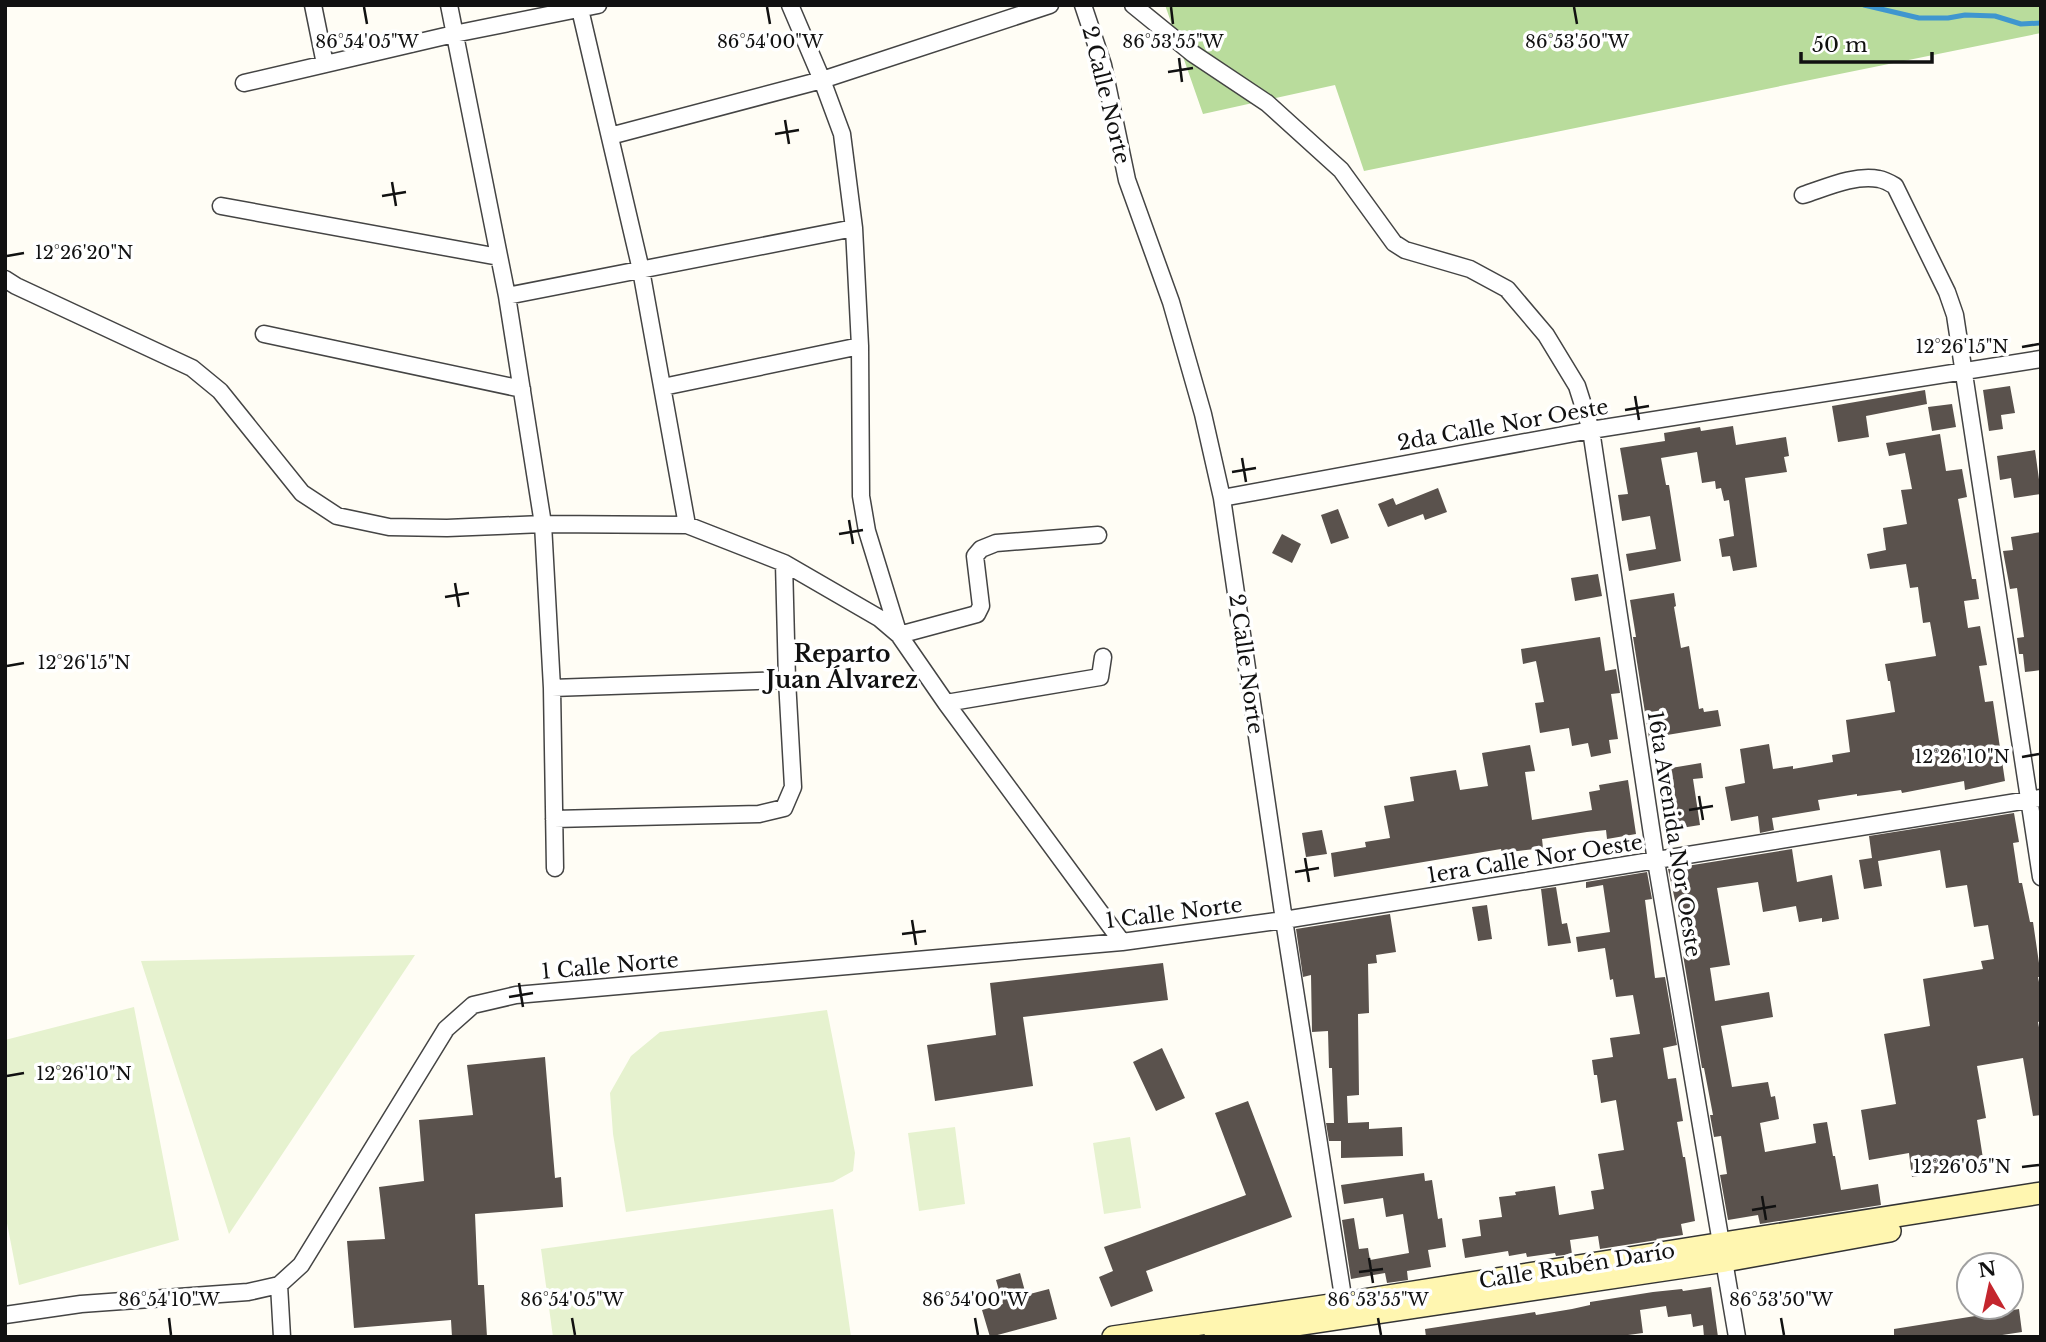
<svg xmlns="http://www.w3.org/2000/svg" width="2046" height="1342" viewBox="0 0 2046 1342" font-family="'Libre Baskerville',serif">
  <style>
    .forest { fill: #b9dc9c }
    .pitch { fill: #e6f2cf }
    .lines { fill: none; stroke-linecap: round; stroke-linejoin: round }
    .stream { stroke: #3f96cf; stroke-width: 5 }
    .building { fill: #5a524d }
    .street-casing { stroke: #444; stroke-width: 19 }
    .secondary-casing { stroke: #333; stroke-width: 24 }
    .street { stroke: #fff; stroke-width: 16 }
    .secondary { stroke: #fff6b0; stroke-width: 21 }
    .ticks { fill: none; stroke: #111; stroke-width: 2.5 }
    .labels { text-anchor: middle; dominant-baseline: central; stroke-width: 7; stroke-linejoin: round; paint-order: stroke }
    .street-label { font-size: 21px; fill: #111; stroke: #fff }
    .neighbourhood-label { font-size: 23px; font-weight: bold; fill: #111; stroke: #fff }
    .ticks-label { font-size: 18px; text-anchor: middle; fill: #111; stroke: #fff; stroke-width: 7; stroke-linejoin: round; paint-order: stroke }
  </style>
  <rect width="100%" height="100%" fill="#fffdf5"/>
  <path class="forest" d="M1165,5h876v28l-677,138 -29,-86 -132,29z"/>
  <path class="pitch" d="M415,955l-186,279 -88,-273z
    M134,1007l45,233 -160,45 -14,-72v-173z
    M827,1010l28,143 -2,18 -20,11 -207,30 -13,-78 -3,-41 21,-37 29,-24z
    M955,1127l10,77 -46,7 -11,-78z
    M1130,1137l11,71 -37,6 -11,-71z
    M833,1209l18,128h-298l-12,-88z"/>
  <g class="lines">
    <path class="stream" d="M1864,5l55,13h29l17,-3 30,1 26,8 20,-1"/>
  </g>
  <path class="building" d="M2010,386l5,27 -14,2 2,14 -14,2 -6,-41z
    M1925,390l2,14 -61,12 3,21 -31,5 -6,-36z
    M1952,404l4,23 -24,4 -4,-24z
    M1733,426l3,19 50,-8 3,19 -5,1 3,15 -42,6 12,89 -24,4 -3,-15 -8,1 -3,-18 15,-3 -5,-36 -5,1 -3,-13 -5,1 -1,-8 -13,2 -5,-31 -36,6 5,27h3l12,76 -52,10 -3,-17 30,-5 -6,-33 -28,5 -4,-26 10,-1 -8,-46 45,-7 -1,-8 36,-6 1,4z
    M1940,434l6,37 16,-2 5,28 -9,2 14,80h4l3,20 -15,2 4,27 12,-2 7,39 -8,1 6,36 8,-1 12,80 -40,9 -1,-9 -62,12 -1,-3 -28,4 -16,2v-2l-39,6 2,10 -48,8 2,12 -14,3 -2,-17 -27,5 -6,-34 20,-4 -5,-34 29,-5 4,25 20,-3v3l40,-7 -1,-7 18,-3 -4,-32 49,-8 -5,-31h-2l-3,-17 51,-8 -6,-34 -7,1 -5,-36 -8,1 -4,-24 -36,5 -3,-15 19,-4 -3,-22 24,-4 -6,-34 11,-1 -7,-36 -16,3 -3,-13z
    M2035,450l6,44 -27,4 -3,-20 -11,2 -3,-24z
    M1438,488l9,24 -22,8 -2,-6 -35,13 -10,-23 15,-6 3,7z
    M1338,509l11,29 -18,6 -10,-29z
    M2041,532v138l-16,2 -2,-18h-4l-2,-16 7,-1 -7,-49 -7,1 -7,-38 10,-1 -2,-13z
    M1282,534l19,10 -9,19 -20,-10z
    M1598,574l4,22 -27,5 -4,-23z
    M1674,593l2,13 -2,1 7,41 8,-2 10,63 4,-1 1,4 14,-2 3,16 -72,12 -16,-101h3l-6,-37z
    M1600,637l5,34 11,-2 4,24 -9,1 7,45 -9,1 2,13 -20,4 -3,-14 -16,3 -3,-18 -29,5 -5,-30 9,-1 -8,-41 -13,3 -2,-15z
    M1530,745l5,26 -10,1 7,48 60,-10 -3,-18 11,-2 -1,-5 29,-5 8,54 -29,5 -1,-9 -19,2 -45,7 1,9 -41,5 -1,-4 -167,28 -3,-24 35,-6 -1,-5 25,-4 -6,-32 30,-5 -4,-24 46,-7 4,20 28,-4 -6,-33z
    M1701,763l2,15 -10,1 7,46 -25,4 -10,-60z
    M2014,813l5,29 -6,1 6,40h3l8,39h3l6,41h2v14h-3l3,15v29l-3,1 3,16v77l-8,1 -10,-58 -46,8 9,52 -9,2 7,45 -72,12 -3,-24 -40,7 -8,-50 35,-6 -12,-70 46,-8 -7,-47 60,-10 -2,-8 13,-2 -6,-34 -14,2 -7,-42 -21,3 -6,-38 -62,11 4,25 -18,3 -5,-29 13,-2 -3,-22z
    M1322,830l5,24 -21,3 -4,-24z
    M1792,849l5,33 35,-7 7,44 -17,3v-4l-23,4 -3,-16 -33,6 -5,-30 -41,6 13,77 -20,3 5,33 54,-9 4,25 -52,9 11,61 36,-5 3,15 4,-1 4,23 -19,4 5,29 51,-9 -3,-19 14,-2 6,34h2l6,34 37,-6 3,21 -121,19 -2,-9 -30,5 -8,-45 7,-1 -6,-38 -7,1 -4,-22h3l-9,-47h-2l-20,-119h2l-5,-31 -11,-49z
    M1647,872l5,27 -7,1 10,78 10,-1 12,68 -14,3 5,31 8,-1 7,43 -6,1 6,35h2l10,64 -14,3 2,11 -27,4 1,1 -57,9 -2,-13 -28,4 2,14 -16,2 -1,-3 -28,4 -1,-4 -17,3 -1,-5 -43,7 -3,-19 19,-3 -2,-16 23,-3 -3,-20 17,-2 -1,-3 40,-6 4,29 35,-6 -3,-18 13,-2 -6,-35 26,-4 -8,-50 -15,3 -4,-28h-3l-2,-15 21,-3 -3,-19 30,-4 -7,-39 -17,2 -3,-18 -3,1 -5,-32 -27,4 -2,-15 34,-5 -7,-47 -17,3v-6z
    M1556,887l6,37 5,-1 4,20 -23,3 -7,-57z
    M1487,905l5,34 -14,2 -6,-34z
    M1390,914l6,38 -20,3 1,8 -9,1 1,49 -11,1 1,81 -12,1 1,27 21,-1v7l33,-2 1,29 -62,2v-17h-12l-3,-18h8l-2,-55h-3l-1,-37 -16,1 -1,-57 -8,2 -7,-48z
    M1163,963l5,37 -145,17 10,69 -98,15 -8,-56 69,-10 -6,-52z
    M1162,1048l23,50 -29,13 -23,-49z
    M545,1057l10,121 6,-1 2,30 -88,7 3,71h6l3,52h-35l-1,-17 -97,8 -7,-87 38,-2 -6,-52 45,-6 -5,-61 54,-5 -6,-50z
    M1248,1101l44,116 -146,54 7,20 -42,16 -12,-30 14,-6 -9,-24 142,-52 -31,-82z
    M1424,1173l1,8 7,-1 6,39 4,-1 4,29 -18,3 3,17 -24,4 1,9 -21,3 -2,-10 -34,6 -9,-59 12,-2 5,31 9,-1 2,12 39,-7 -6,-39 -17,3 -3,-19 -39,6 -3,-19z
    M1020,1273l6,22 23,-6 8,30 -67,18 -8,-27 21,-6 -7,-24z
    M1711,1287l7,50h-14l-1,-12 -10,2 -2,-13 -23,3 -2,-11 -26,4 3,23 -15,2 1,2h-203l-1,-8 110,-17 1,3 36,-6 18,-4v-3l63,-10 29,-3 1,2z
    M2019,1309l3,23 -33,5h-95v-8z"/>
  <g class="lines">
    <defs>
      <path id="street" d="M313,5l12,59
        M449,5l58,291 36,228 9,164 3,180
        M579,5l62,265 46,255
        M790,5l32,75 20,54 12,94 6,118 1,150 6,35 32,104 78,-21 4,-8 -6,-50 6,-7 15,-6 102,-8
        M1083,5l20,60 24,115 44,122 32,112 19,84 62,422 60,383
        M1133,5l59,48 75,50 74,67 53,73 11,7 65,19 37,20 39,46 31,51 14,44 65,431 81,476
        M244,83l210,-49 144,-29
        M610,136l212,-56 228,-75
        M1803,195c22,-7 52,-21 76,-16 6,1 11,4 16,7l52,106 8,23 86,562
        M221,206l278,51
        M5,279l11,7 176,82 28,23 82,102 35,23 52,11 58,1 96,-4 144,1 97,38 95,55 20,17 47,68 176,239
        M507,296l347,-68
        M264,334l258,55
        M663,387l197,-41
        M1222,498l369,-68 450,-71
        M552,688l235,-8
        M946,703l154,-26 3,-20
        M554,819l205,-5 25,-6 9,-21 -6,-107 -3,-117
        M279,1285l3,52
        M5,1315l76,-11 167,-12 31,-7 22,-20 145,-236 27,-24 43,-10 606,-53 162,-22 757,-122"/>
      <path id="secondary" d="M1113,1337l231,-34 697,-110
        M1215,1337l510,-76 165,-30"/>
    </defs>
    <use href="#street" class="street-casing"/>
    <use href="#secondary" class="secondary-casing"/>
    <use href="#street" class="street"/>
    <use href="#secondary" class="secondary"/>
  </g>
  <path class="ticks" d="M364,7l3,17M767,7l3,17M1171,7l2,17M1574,7l3,17M1179,58l3,24M1168,72l25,-4M785,120l4,24M775,134l24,-4M392,182l4,24M382,196l24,-4M7,256l17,-3M2022,347l17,-3M1635,396l4,24M1625,410l24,-4M1242,458l4,24M1232,472l24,-4M849,520l4,24M839,534l24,-4M455,583l4,24M445,597l24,-4M7,666l17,-3M2022,757l17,-3M1699,796l4,24M1689,810l24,-4M1305,858l4,24M1295,872l24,-4M912,920l4,25M902,934l24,-3M519,983l4,24M509,997l24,-4M7,1076l17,-3M2022,1167l17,-2M1762,1196l4,24M1752,1210l24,-4M1369,1258l4,25M1359,1272l24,-3M169,1318l2,17M572,1318l3,17M975,1318l3,17M1378,1318l3,17M1781,1318l3,17"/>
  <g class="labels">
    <g class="street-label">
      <text transform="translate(1106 95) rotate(76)">2 Calle Norte</text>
      <text transform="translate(1503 425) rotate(-10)">2da Calle Nor Oeste</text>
      <text transform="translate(1246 664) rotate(82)">2 Calle Norte</text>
      <text transform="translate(1674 834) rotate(81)">16ta Avenida Nor Oeste</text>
      <text transform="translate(1535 859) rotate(-9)">1era Calle Nor Oeste</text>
      <text transform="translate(1174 913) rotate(-7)">1 Calle Norte</text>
      <text transform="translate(610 966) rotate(-5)">1 Calle Norte</text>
      <text transform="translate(1577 1266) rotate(-9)">Calle Rubén Darío</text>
    </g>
    <g class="neighbourhood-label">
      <text x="842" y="654">Reparto<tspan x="842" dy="26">Juan Álvarez</tspan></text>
    </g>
  </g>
  <g class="ticks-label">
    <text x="1173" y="48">86°53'55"W</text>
    <text x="367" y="48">86°54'05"W</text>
    <text x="770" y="48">86°54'00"W</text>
    <text x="1577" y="48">86°53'50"W</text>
    <text x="84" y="259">12°26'20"N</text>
    <text x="1962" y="353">12°26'15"N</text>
    <text x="84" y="669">12°26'15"N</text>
    <text x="1962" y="763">12°26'10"N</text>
    <text x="84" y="1080">12°26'10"N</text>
    <text x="1962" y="1173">12°26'05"N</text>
    <text x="169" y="1306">86°54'10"W</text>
    <text x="572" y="1306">86°54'05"W</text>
    <text x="975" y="1306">86°54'00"W</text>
    <text x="1378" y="1306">86°53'55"W</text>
    <text x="1781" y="1306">86°53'50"W</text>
  </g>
  <rect width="2046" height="1342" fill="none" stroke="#111111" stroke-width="14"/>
  <g transform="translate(1990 1286) rotate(351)"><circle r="33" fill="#ffffff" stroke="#a0a0a0" stroke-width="2"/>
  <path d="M0-5L12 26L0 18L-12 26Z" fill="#c4262e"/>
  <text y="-10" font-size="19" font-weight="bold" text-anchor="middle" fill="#111111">N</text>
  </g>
  <path d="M1801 52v10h131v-10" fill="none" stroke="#111111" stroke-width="3.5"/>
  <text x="1812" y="52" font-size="21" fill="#111111" stroke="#ffffff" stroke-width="5" paint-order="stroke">50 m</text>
</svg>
